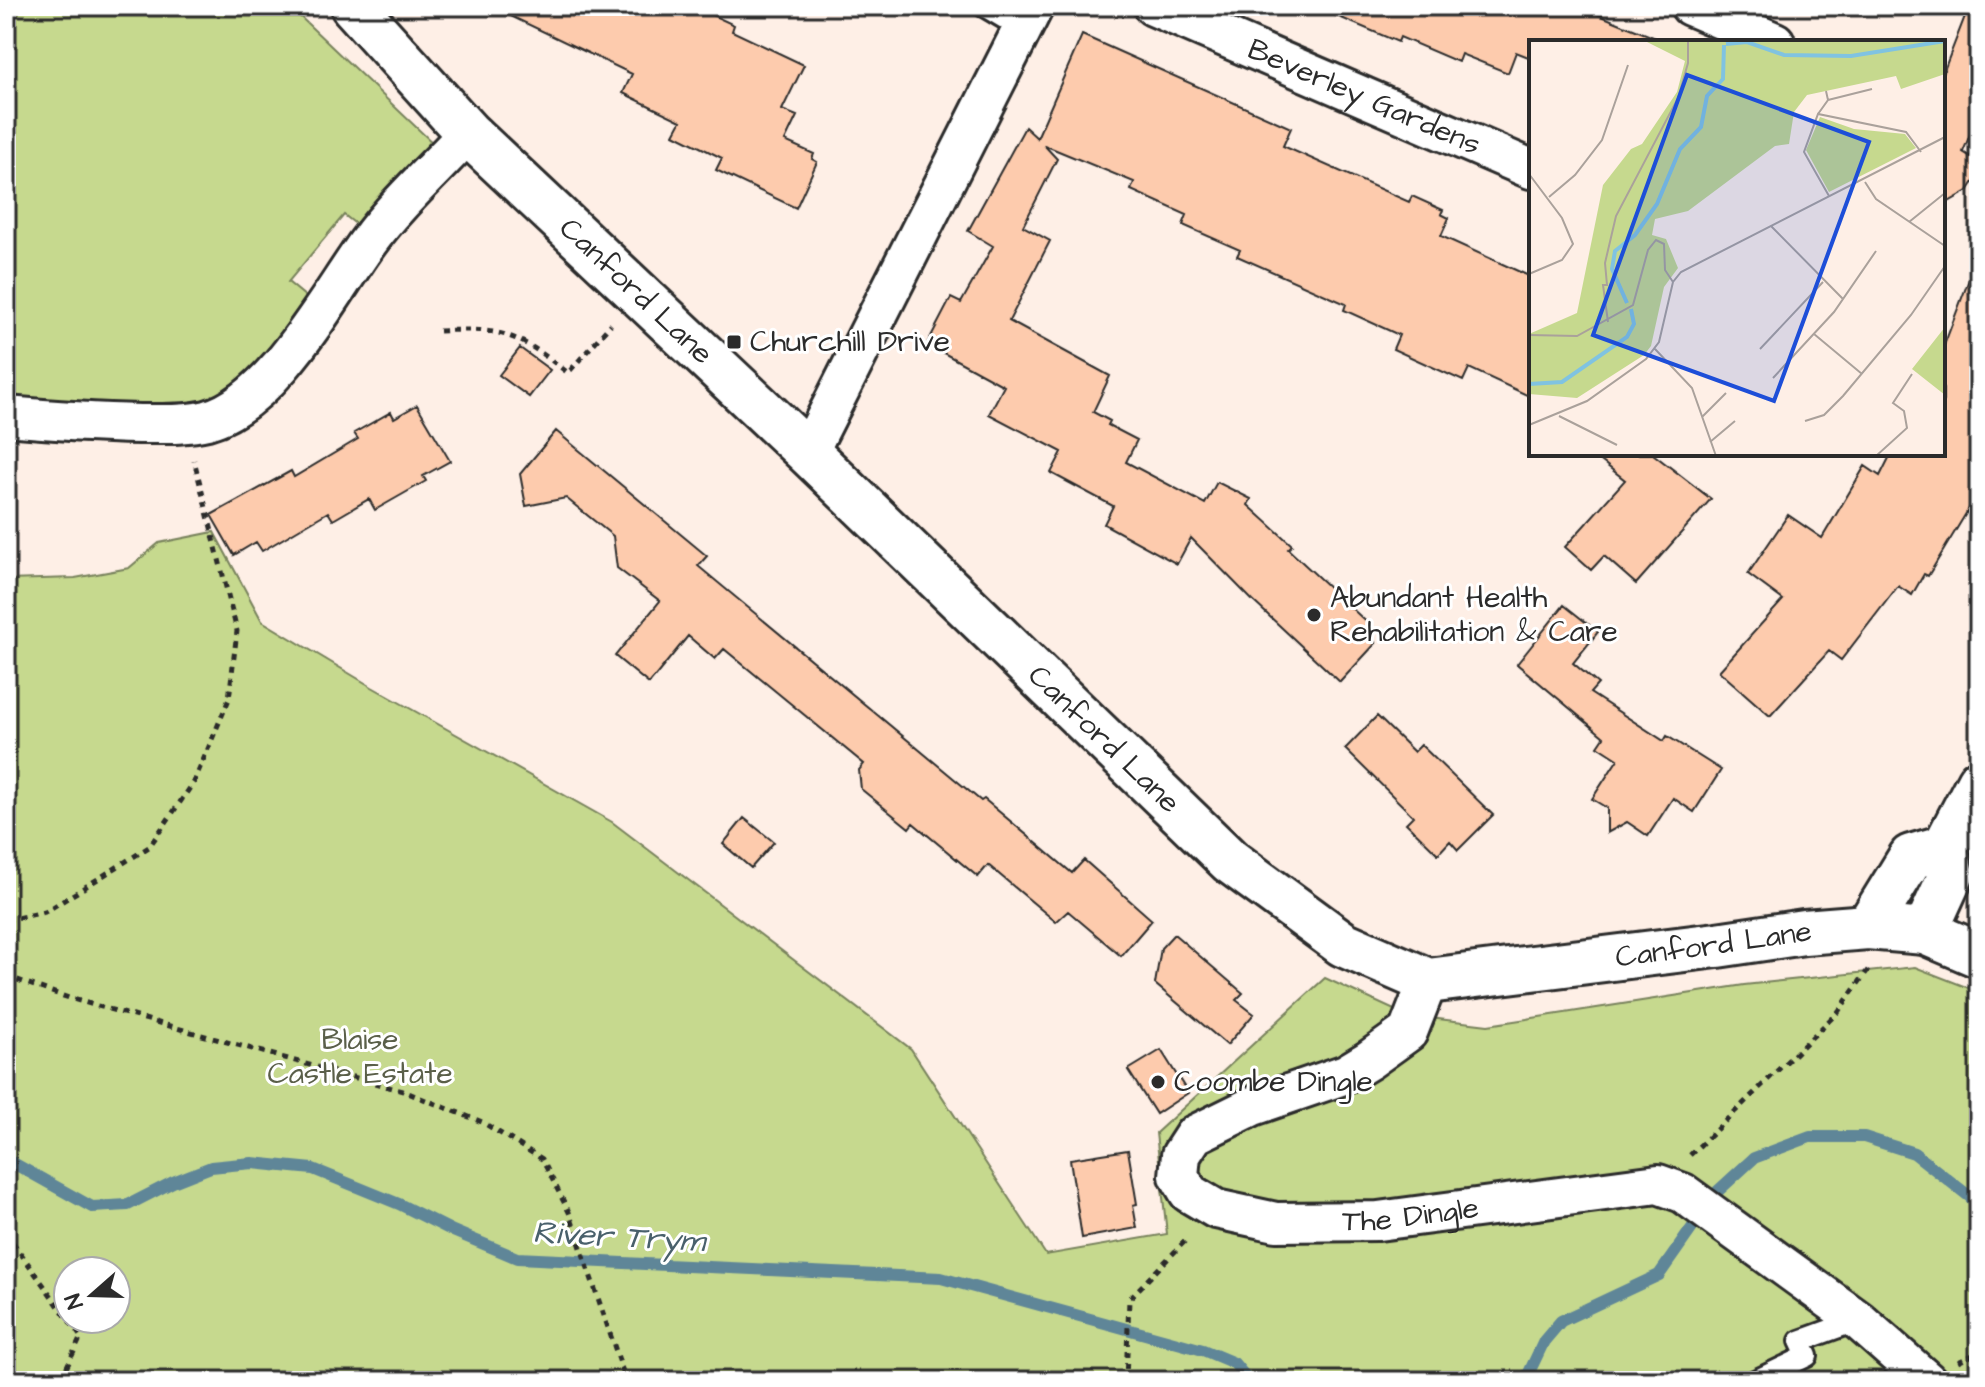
<svg xmlns="http://www.w3.org/2000/svg" width="1985" height="1387" viewBox="0 0 1985 1387" font-family="'Architects Daughter',sans-serif">
  <style>
    .green { fill: #c6d98e; stroke: #78825c; stroke-width: 2; fill-rule: evenodd }
    .lines { fill: none; stroke-linecap: round; stroke-linejoin: round }
    .stream { stroke: #5e8698; stroke-width: 12 }
    .building { fill: #fdcbad; stroke: #2b2b2b; stroke-width: 2 }
    .service-casing { stroke: #2b2b2b; stroke-width: 26 }
    .minor-casing { stroke: #2b2b2b; stroke-width: 44 }
    .tertiary-casing { stroke: #2b2b2b; stroke-width: 50 }
    .primary-casing { stroke: #2b2b2b; stroke-width: 50 }
    .path { stroke: #2b2b2b; stroke-width: 5; stroke-dasharray: 6 6; stroke-linecap: butt }
    .service { stroke: #fff; stroke-width: 20 }
    .minor { stroke: #fff; stroke-width: 38 }
    .tertiary { stroke: #fff; stroke-width: 44 }
    .primary { stroke: #fff; stroke-width: 44 }
    .poi-dot { fill: #2b2b2b; stroke: #fff; stroke-width: 3 }
    .labels { text-anchor: middle; dominant-baseline: central; stroke-width: 6; stroke-linejoin: round; paint-order: stroke }
    .street-label { font-size: 30px; fill: #2b2b2b; stroke: #fff }
    .poi-label { font-size: 30px; fill: #2b2b2b; stroke: #fff; text-anchor: start }
    .park-label { font-size: 30px; fill: #5a5f49; stroke: #fff }
    .water-label { font-size: 32px; font-style: italic; fill: #49606b; stroke: #fff }
    .inset-river { fill: none; stroke: #80c3e1; stroke-width: 4 }
    .inset-road { fill: none; stroke: #aaa19b; stroke-width: 2 }
    .view { fill: #1d4ed8; fill-opacity: 0.15; stroke: #1d4ed8; stroke-width: 4 }
    .inset-edge { fill: none; stroke: #2b2b2b; stroke-width: 4 }
  </style>
  <rect width="100%" height="100%" fill="#feefe6"/>
  <filter id="ink" filterUnits="userSpaceOnUse"><feTurbulence type="fractalNoise" baseFrequency=".0125" numOctaves="2"/><feDisplacementMap in="SourceGraphic" scale="16" xChannelSelector="R" yChannelSelector="G"/><feConvolveMatrix kernelMatrix="1 2 1 2 8 2 1 2 1" color-interpolation-filters="sRGB"/></filter>
  <g filter="url(#ink)">
    <path class="green" d="M6,6h283l148,141 -75,82 -18,-14 -56,67 18,15 -37,52 -28,31 -27,20 -49,18 -159,-17z
      M214,532l48,89 110,66 240,135 299,227 135,206 121,-21 -11,-101 169,-155 80,37 83,10 256,-40 171,-18 64,25v389h-1973v-801l69,-2 54,-10 30,-25zM68,1271h48v48h-48z"/>
    <g class="lines">
      <path class="stream" d="M6,1159l86,48 36,-2 45,-23 38,-15 41,-4 61,6 86,35 54,27 64,27 424,20 262,72 31,13 15,18
        M1525,1381l19,-40 17,-20 98,-46 59,-84 36,-33 56,-21h54l50,16 65,51"/>
    </g>
    <path class="building" d="M490,6h203l41,19 -2,6 72,34 -22,45 15,6 -12,25 29,13 -2,5 5,3 -21,46 -80,-38 6,-12 -48,-24 7,-13 -58,-28 9,-19z
      M1313,6h264l86,35 -132,1v16l-15,-6 -8,21 -47,-19 -3,8 -58,-25 -2,5z
      M1969,6h10v106l-16,40 16,10v12l-11,17 -25,14v-132z
      M1082,35l209,93 -8,18 126,56 3,-6 31,14 -2,4 8,4 -8,18 90,41v120l-62,-29 -6,13 -70,-32 6,-14 -55,-25 2,-6 -109,-48 3,-6 -57,-25 4,-10 -56,-25 3,-8 -90,-37 13,14 -34,67 27,15 -41,80 101,55 -17,36 17,9 -2,4 29,15 -11,22 79,42 12,-22 34,17 -3,6 44,40 -4,4 86,80 -6,7 8,7 -36,39 -87,-81 -62,-63 -14,26 -73,-40 9,-18 -62,-33 11,-21 -73,-38 15,-28 -77,-42 24,-46 10,5 32,-57 -25,-15 57,-104 12,11z
      M1976,261h3v231l-51,84 -4,-2 -12,21 -14,-9 -57,74 -12,-9 -59,65 -51,-45 64,-71 -35,-26 40,-59 34,23 43,-72 15,10 11,-22h52v-106z
      M520,348l30,22 -21,27 -30,-22z
      M417,405l33,56 -27,15 3,5 -51,29 -6,-11 -36,21 -5,-8 -66,39 -6,-9 -22,13 -23,-40 80,-44 3,6 64,-38 -4,-6 37,-21 3,6z
      M556,431l151,125 -9,10 283,235 3,-2 88,74 12,-13 68,60 -31,36 -53,-45 -12,11 -68,-57 -10,12 -65,-54 -4,5 -48,-39 -2,-19 5,-6 -140,-115 -9,10 -27,-23 -39,48 -34,-28 45,-55 -43,-33 -4,-32 -47,-38 -40,8 -6,-32z
      M1592,454h61l58,45 -75,85 -32,-28 -13,14 -26,-23 60,-67z
      M1564,605l34,27 -25,31 25,21 -8,9 74,48 3,-5 54,34 -27,42 -21,-14 -25,38 -21,-14 -20,11v-25l-15,-9 26,-40 -20,-13 6,-9 -87,-73z
      M1377,716l37,36 7,-7 72,70 -35,35 -8,-9 -12,13 -32,-31 7,-7 -68,-67z
      M744,818l30,24 -23,26 -28,-24z
      M1174,934l69,59 -7,7 18,14 -27,31 -72,-61 6,-36z
      M1161,1050l27,43 -32,21 -28,-44z
      M1128,1150l9,54 -4,1 4,23 -55,10 -12,-79z"/>
    <g class="lines">
      <defs>
        <path id="service" d="M984,6l37,22
          M1755,1381l52,-25 -7,-15 58,-21"/>
        <g id="minor">
          <path id="s1" d="M1153,6l378,163"/>
          <path d="M1690,6l85,36"/>
          <path d="M6,416c45,4 89,7 134,8 23,0 45,1 67,-4 67,-18 123,-126 162,-179 28,-38 67,-73 99,-108"/>
          <path d="M808,453l226,-447"/>
          <path id="s2" d="M1428,981l-20,51 -39,28 -23,14 -93,32 -59,29 -13,20 -2,21 10,17 27,16 60,13 102,-1 280,-37 25,9 175,127 69,61"/>
        </g>
        <path id="tertiary" d="M1868,927l43,-70 34,-10
          M1925,932l26,-57 -6,-28 34,-65"/>
        <g id="primary">
          <path id="s3" d="M353,6l115,127 340,320 422,408 113,83 85,37 289,-36 87,-13 64,-5 57,5 54,23"/>
        </g>
      </defs>
      <use href="#service" class="service-casing"/>
      <use href="#minor" class="minor-casing"/>
      <use href="#tertiary" class="tertiary-casing"/>
      <use href="#primary" class="primary-casing"/>
      <path class="path" d="M439,331c63,-4 79,3 129,42l43,-49
        M6,920l39,-8 104,-65 45,-65 35,-83 8,-68 -43,-171
        M6,976l63,22 334,93 79,31 60,37 27,53 57,169
        M1690,1155l148,-143 30,-42
        M6,1233l75,104 -21,44
        M1958,1362l17,-8 4,1
        M1126,1381l3,-82 59,-61"/>
      <use href="#service" class="service"/>
      <use href="#minor" class="minor"/>
      <use href="#tertiary" class="tertiary"/>
      <use href="#primary" class="primary"/>
    </g>
  </g>
  <g class="poi-dot">
    <rect x="726" y="334" width="16" height="16" rx="4"/>
    <circle cx="1314" cy="615" r="8"/>
    <circle cx="1158" cy="1082" r="8"/>
  </g>
  <g class="labels">
    <g class="street-label">
      <text stroke="none"><textPath href="#s1" startOffset="230">Beverley Gardens</textPath></text>
      <text stroke="none"><textPath href="#s3" startOffset="402">Canford Lane</textPath></text>
      <text stroke="none"><textPath href="#s3" startOffset="1050">Canford Lane</textPath></text>
      <text stroke="none"><textPath href="#s3" startOffset="1746">Canford Lane</textPath></text>
      <text stroke="none"><textPath href="#s2" startOffset="586">The Dingle</textPath></text>
    </g>
    <g class="poi-label">
      <text x="750" y="342">Churchill Drive</text>
      <text x="1330" y="598">Abundant Health<tspan x="1330" dy="34">Rehabilitation &amp; Care</tspan></text>
      <text x="1174" y="1082">Coombe Dingle</text>
    </g>
    <g class="park-label">
      <text x="360" y="1040">Blaise<tspan x="360" dy="34">Castle Estate</tspan></text>
    </g>
    <g class="water-label">
      <text transform="translate(619 1237) rotate(3)">River Trym</text>
    </g>
  </g>
  <g transform="translate(1529 40)">
    <rect width="416" height="416" fill="#feefe6"/>
    <path d="M114,0h302v34l-44,15 -5,-13 -89,19 -13,17 -5,32 -14,2 -87,65 -33,8 -3,16 14,4 12,29 -14,19 -13,59 -7,9 -67,43 -48,-4v-60l48,-21 26,-128 28,-36 11,-5 35,-52 8,-31zM291,77l34,12 51,5 11,14 -87,44 -23,-42zM416,287v68l-33,-26z" fill="#c6d98e"/>
    <path class="inset-river" d="M197,4l21,-2 37,13 67,1 94,-15M98,263l-15,-34 3,-18 20,-16 22,-31 23,-55 21,-22 6,-31 16,-17 1,-34M0,344l33,-2 65,-45 7,-13 -3,-15"/>
    <path class="inset-road" d="M299,60l44,-11M289,74l10,-14 -2,-9M0,134l33,44 11,26 -11,16 -33,14M336,142l11,17 69,47M300,156l-25,-44 14,-38 88,18 15,20M20,157l26,-22 27,-35 26,-75M380,182l36,-29M242,186l72,73M79,282l-5,-37h4l-2,-22 11,-47 62,-118 10,-35v-23M285,294l48,40M0,295l48,1 56,-31 15,-55 8,-10 8,4 1,26 8,12M126,309l37,39 24,68M231,309l63,-67M244,338l61,-66 42,-61M30,376l58,29M173,377l24,-24M276,381l19,-6 19,-19 68,-81 34,-49M0,385l58,-24 59,-42 13,-17 14,-60 8,-10 264,-135M181,402l25,-21M347,416l31,-28 -3,-17 -11,-8 19,-29"/>
    <path class="view" d="M158,35l182,67 -95,259 -181,-66z"/>
    <rect width="416" height="416" class="inset-edge"/>
  </g>
  <rect width="1985" height="1387" fill="none" stroke="#fff" stroke-width="32"/>
  <rect x="16" y="16" width="1953" height="1355" fill="none" stroke="#2b2b2b" stroke-width="3" filter="url(#ink)"/>
  <g transform="translate(92 1295) rotate(250)"><circle r="38" fill="#ffffff" stroke="#aaaaaa" stroke-width="2"/>
  <path d="M0-6L14 30L0 20L-14 30Z" fill="#2b2b2b"/>
  <text y="-12" font-size="22" font-weight="bold" text-anchor="middle" fill="#2b2b2b">N</text>
  </g>
</svg>
